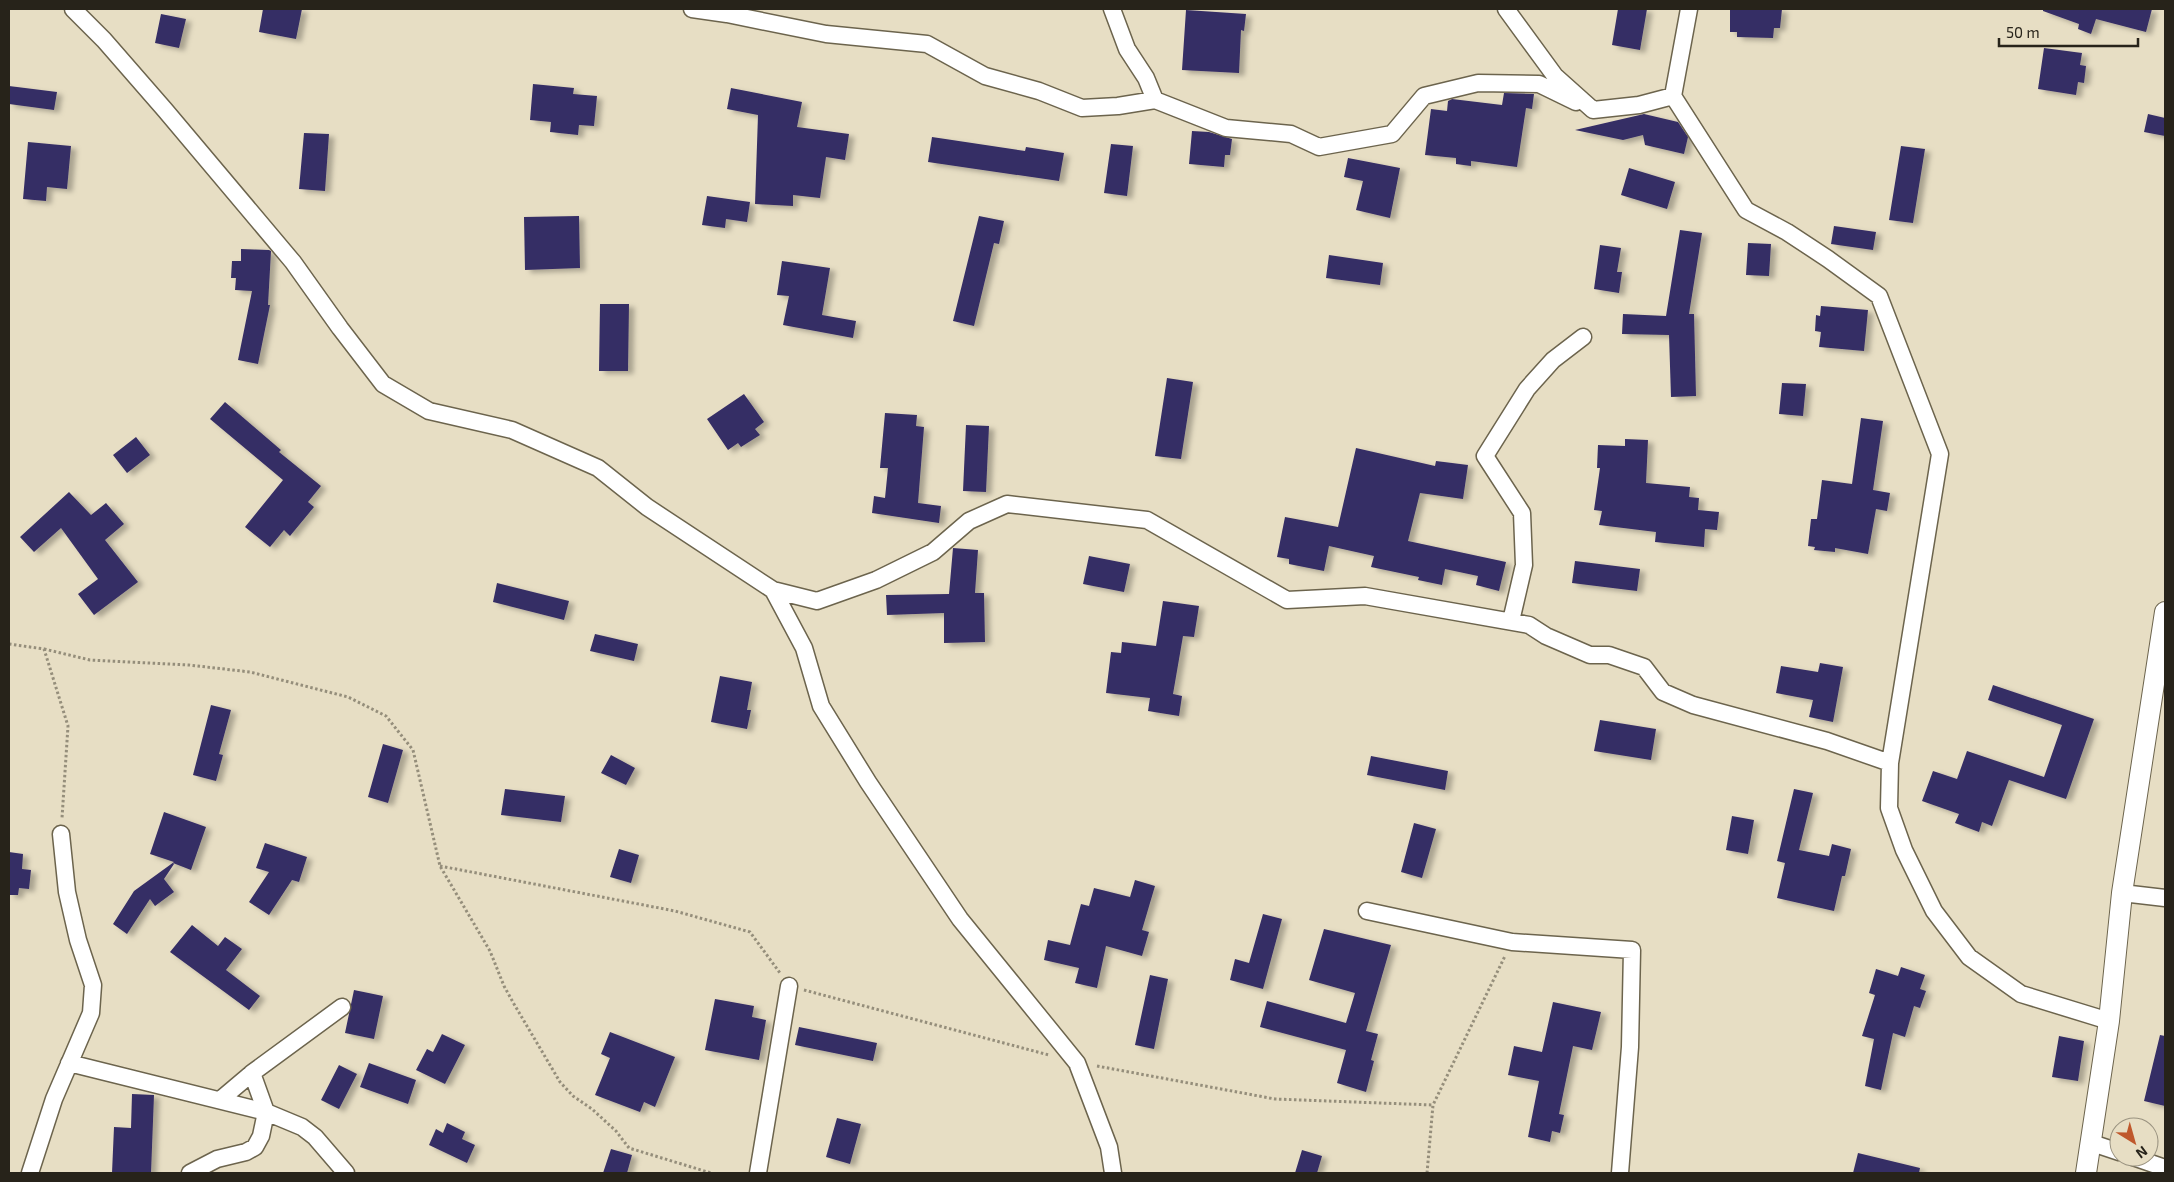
<svg xmlns="http://www.w3.org/2000/svg" width="2174" height="1182" viewBox="0 0 2174 1182" font-family="'Exo 2',sans-serif">
  <style>
    .building { fill: #362d65; filter: url(#shadow) }
    .lines { fill: none; stroke-linecap: round; stroke-linejoin: round }
    .minor-casing { stroke: #6c644d; stroke-width: 19 }
    .tertiary-casing { stroke: #6c644d; stroke-width: 22 }
    .path { stroke: #958e7b; stroke-width: 3; stroke-dasharray: 2.5 2.5; stroke-linecap: butt }
    .minor { stroke: #fff; stroke-width: 16 }
    .tertiary { stroke: #fff; stroke-width: 20 }
  </style>
  <defs>
    <filter id="shadow"><feDropShadow dx="5.5" dy="3" stdDeviation="2.5" flood-color="#0004"/></filter>
  </defs>
  <rect width="100%" height="100%" fill="#e7dec4"/>
  <path class="building" d="M263,9h39l-6,30 -37,-7z
    M1618,9h29l-7,41 -28,-5z
    M1730,9h52l-2,19h-6l-1,10 -36,-1v-5h-7z
    M2043,9h109l-6,23 -50,-13 -5,15 -13,-5 1,-5 -36,-13z
    M1186,10l60,4 -2,17 -3,-1 -2,43 -57,-3z
    M161,14l25,5 -7,29 -24,-5z
    M2044,48l38,5 -2,12 6,1 -2,17 -6,-1 -2,13 -38,-6z
    M533,84l41,4 -1,6 24,2 -3,30 -15,-1 -1,10 -28,-3 1,-10 -21,-2z
    M9,86l48,6 -3,18 -45,-6z
    M731,88l71,14 -5,25 52,7 -4,26 -19,-3 -6,41 -27,-3v11l-38,-2 3,-89 -31,-6z
    M1504,93l30,1 -2,15 -6,-1 -9,59 -46,-6v5l-15,-2v-6l-31,-3 6,-46 16,2 1,-10 4,-2 50,6z
    M1644,114l34,8 10,15 -4,17 -39,-9 -2,-10 -20,5 -48,-10z
    M2148,114l17,4v18l-21,-4z
    M1192,131l17,1 23,7 -2,16h-5l-1,12 -35,-3z
    M304,133l25,1 -4,57 -26,-2z
    M932,137l93,14 1,-4 38,6 -5,28 -131,-19z
    M28,142l43,4 -4,43 -20,-2 -1,14 -23,-2z
    M1111,144l22,2 -6,50 -23,-3z
    M1901,146l24,3 -12,74 -24,-3z
    M1348,158l52,10 -10,50 -34,-8 7,-29 -19,-4z
    M1629,168l46,14 -8,27 -46,-14z
    M707,196l43,6 -3,20 -21,-3 -1,9 -23,-3z
    M579,216l1,52 -55,2 -1,-53z
    M979,216l25,5 -5,23 -5,-1 -20,83 -21,-5z
    M1834,226l42,6 -3,18 -42,-6z
    M1680,230l22,3 -13,81h5l2,82 -25,1 -2,-62 -47,-1 1,-20 43,2z
    M1748,243l23,1 -2,32 -23,-1z
    M1600,245l21,3 -4,24h5l-3,21 -25,-4z
    M241,249l28,1 2,1 -3,54h2l-12,59 -20,-4 14,-69 -17,-1 1,-12h-5l1,-17h9z
    M1329,255l54,8 -3,22 -54,-7z
    M782,261l48,7 -8,47 34,6 -3,17 -70,-13 6,-29 -12,-1z
    M600,304h29l-1,67h-29z
    M1821,306l47,4 -4,41 -45,-4 2,-15 -6,-1 1,-16 4,1z
    M1167,378l26,4 -12,77 -26,-3z
    M1782,383l24,1 -3,32 -24,-2z
    M744,394l20,28 -9,7 5,6 -19,12 -3,-4 -10,7 -21,-31z
    M225,402l56,48 -2,2 42,34 -13,16 6,5 -24,29 -6,-6 -14,17 -25,-20 38,-47 -73,-61z
    M885,413l32,2 -1,11 8,1 -6,76 23,3 -2,17 -67,-10 2,-17 11,2 3,-30h-8z
    M1861,418l22,3 -10,69 17,3 -3,18 -11,-2 -8,45 -33,-6v4l-21,-2 1,-3 -7,-1 3,-27h6l5,-39 30,4z
    M966,425l23,1 -3,66 -23,-1z
    M136,437l14,18 -23,18 -14,-18z
    M1625,439l23,1 -2,43 44,4 -1,10 10,1 -1,12 21,2 -2,18 -12,-1 -1,18 -49,-5 1,-10 -57,-7 3,-14 -8,-1 6,-42h-3l1,-23 27,1z
    M1356,448l79,18 1,-5 32,4 -5,34 -43,-6 -12,48 98,21 -7,29 -23,-6 2,-9 -33,-7 -3,16 -24,-5 1,-3 -48,-10 3,-11 -45,-10 -5,25 -35,-7v-5l-12,-2 8,-40 53,10z
    M69,492l22,23 15,-12 18,21 -19,16 33,42 -44,33 -16,-21 20,-15 -37,-51 -27,24 -14,-15z
    M953,548l25,2 -3,43h9l1,49 -41,1v-30l-57,2 -1,-20 63,-1z
    M1089,556l41,8 -6,28 -41,-8z
    M1575,561l65,8 -3,22 -65,-8z
    M497,583l72,18 -5,19 -71,-18z
    M1163,601l36,5 -5,31 -11,-1 -10,58 9,2 -3,20 -31,-5 2,-13 -44,-5 5,-41 10,1 1,-11 34,4z
    M595,634l43,10 -4,17 -44,-10z
    M1820,663l23,4 -10,55 -24,-5 4,-17 -37,-7 5,-27 37,6z
    M720,676l32,6 -5,28h4l-4,19 -36,-7z
    M1993,685l101,34 -28,80 -57,-19 -17,46 -10,-4 -3,10 -24,-9 4,-9 -37,-13 11,-30 24,8 10,-28 77,26 18,-52 -74,-25z
    M211,705l20,5 -12,44 4,1 -7,26 -23,-6z
    M1600,720l56,9 -5,31 -57,-9z
    M383,744l20,6 -15,53 -20,-6z
    M611,755l24,13 -9,17 -25,-12z
    M1371,756l77,15 -3,19 -78,-15z
    M505,789l60,7 -4,26 -60,-7z
    M1794,789l19,4 -14,57 30,6 3,-12 19,5 -6,27h-3l-8,35 -57,-13 8,-35 -8,-2z
    M164,812l42,15 -15,43 -18,-7 1,1 -10,15 10,13 -19,14 -5,-7 -23,35 -14,-10 21,-33 40,-29 -24,-8z
    M1732,816l22,4 -6,34 -22,-4z
    M1414,823l22,6 -14,49 -21,-6z
    M265,843l42,14 -8,25 -7,-2 -23,35 -20,-13 20,-30 -13,-4z
    M619,849l20,6 -8,28 -21,-6z
    M9,852l14,2 -1,15 9,1 -2,19 -10,-1 -1,7h-9z
    M1135,880l20,6 -13,44 7,2 -7,24 -36,-10 -9,42 -22,-5 4,-15 -35,-8 4,-20 22,5 11,-41 8,2 5,-18 36,9z
    M1263,914l19,5 -19,70 -33,-9 5,-21 14,4z
    M192,925l26,21 7,-9 17,12 -16,21 34,26 -11,14 -79,-58z
    M1324,929l67,16 -25,86 12,3 -7,26 3,1 -8,31 -29,-9 9,-33 -86,-23 7,-26 79,22 9,-30 -46,-13z
    M1901,967l24,8 -5,14 6,2 -6,17 -6,-2 -9,31 -12,-4 -12,57 -16,-4 9,-47 -12,-3 13,-41 -6,-2 7,-24 22,7z
    M1150,975l18,4 -14,70 -19,-4z
    M354,990l29,6 -9,43 -29,-6z
    M715,999l39,7 -2,11 14,3 -7,40 -54,-10z
    M1553,1002l48,10 -9,38 -19,-4 -14,68 5,1 -4,18 -8,-2 -2,11 -22,-5 11,-56 -31,-6 6,-29 28,6z
    M799,1027l78,16 -4,18 -78,-16z
    M610,1032l65,25 -20,50 -11,-5 -4,10 -45,-17 15,-37 -9,-4z
    M442,1034l23,11 -20,39 -29,-14 11,-21 6,3z
    M2160,1035l5,1v70l-21,-5z
    M2059,1036l25,5 -6,40 -26,-4z
    M369,1063l47,17 -8,24 -48,-17z
    M339,1065l18,9 -18,35 -18,-9z
    M132,1094l22,1 -3,78h-39l2,-46 17,1z
    M837,1118l24,6 -11,40 -24,-7z
    M447,1123l18,9 -3,7 13,6 -8,18 -38,-18 7,-16 7,4z
    M611,1149l21,6 -5,18h-24z
    M1302,1150l20,6 -5,17h-22z
    M1858,1153l62,15 -1,5h-66z"/>
  <g class="lines">
    <defs>
      <path id="minor" d="M73,9l31,31 61,70 128,152 47,66 43,56 46,27 83,19 86,38 49,39 126,83 44,11 59,-21 57,-28 36,-31 38,-17 140,16 140,80 78,-4 164,29 17,11 44,19h19l35,12 19,25 30,13 134,36 63,22 -1,45 15,42 30,61 35,46 52,37 88,27
        M692,9l35,5 99,20 101,10 58,32 54,15 43,17 36,-2 37,-6 71,28 65,6 28,13 73,-13 32,-38 54,-13 61,1 37,18
        M1112,9l15,40 19,29 9,22
        M1506,9l49,67 38,34 46,-5 34,-9 73,114 41,22 41,27 51,37 61,158 -50,309
        M1673,96l16,-87
        M773,590l31,58 17,58 47,76 92,137 117,144 32,84 4,26
        M1511,621l13,-56 -2,-52 -37,-57 42,-67 26,-29 30,-23
        M2122,893l43,5
        M1367,911l145,31 120,8 -2,97 -10,126
        M69,1063l197,49 36,15 13,10 31,36
        M220,1100l32,-27
        M2092,1143l27,9
        M2133,1157l32,11
        M30,1173l24,-74 37,-86 2,-28 -15,-45 -11,-48 -6,-58
        M190,1173l27,-14 29,-7 9,-5 6,-11 5,-24 -14,-39 90,-66
        M758,1173l31,-187"/>
      <path id="tertiary" d="M2086,1173l23,-152 13,-128 43,-281"/>
    </defs>
    <use href="#minor" class="minor-casing"/>
    <use href="#tertiary" class="tertiary-casing"/>
    <path class="path" d="M9,644l35,5 24,77 -6,92
      M44,649l46,11 99,5 61,7 98,25 38,19 27,34 27,116 50,85 14,35 10,18 46,78 13,14 19,13 24,22 13,17 82,25
      M440,866l235,45 75,21 30,41
      M804,990l245,65
      M1097,1066l178,33 158,6
      M1427,1173l6,-68 72,-149"/>
    <use href="#minor" class="minor"/>
    <use href="#tertiary" class="tertiary"/>
  </g>
  <rect width="2174" height="1182" fill="none" stroke="#27231a" stroke-width="20"/>
  <g transform="translate(2134 1142) rotate(143)"><circle r="24" fill="#e7dec4" stroke="#9a9380"/>
  <path d="M0-4L9 19L0 12L-9 19Z" fill="#bf582c"/>
  <text y="-8" font-size="14" font-weight="bold" text-anchor="middle" fill="#27231a">N</text>
  </g>
  <path d="M1999 38v8h139v-8" fill="none" stroke="#27231a" stroke-width="2.5"/>
  <text x="2006" y="38" font-size="15" fill="#27231a" stroke="#e7dec4" stroke-width="4" paint-order="stroke">50 m</text>
</svg>
